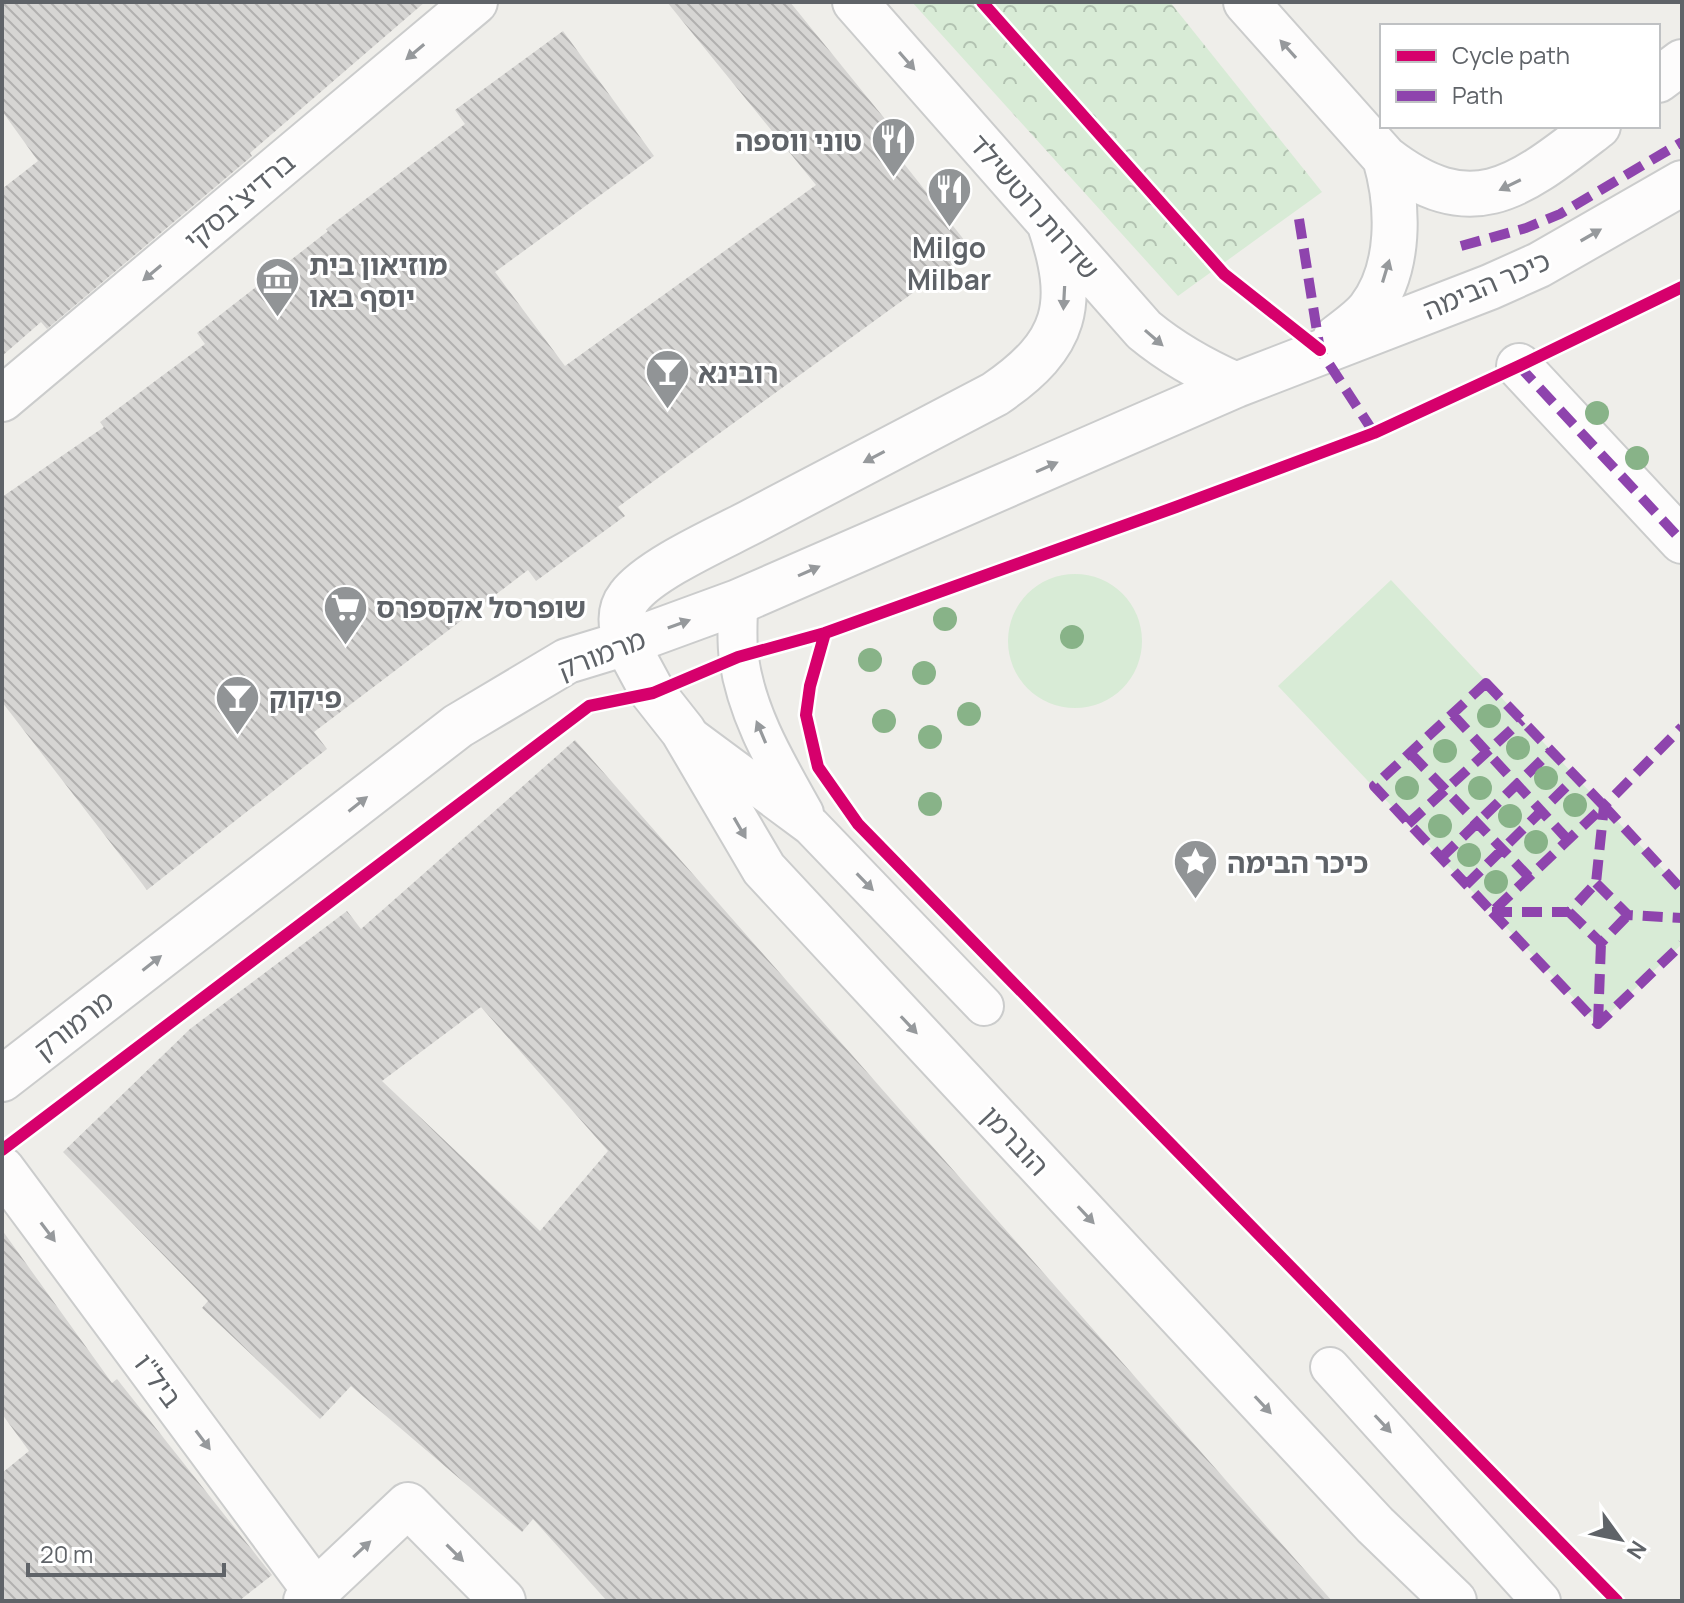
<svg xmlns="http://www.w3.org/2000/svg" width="1684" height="1603" viewBox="0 0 1684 1603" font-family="Manrope,'Noto Sans Hebrew',sans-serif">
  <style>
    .park { fill: url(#park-crowns) }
    .garden { fill: #d8ebd6 }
    .building { fill: url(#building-back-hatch); fill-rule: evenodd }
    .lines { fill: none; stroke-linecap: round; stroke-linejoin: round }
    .service-casing { stroke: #cbcccc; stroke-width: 42 }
    .pedestrian-casing { stroke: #cbcccc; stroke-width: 48 }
    .minor-casing { stroke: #cbcccc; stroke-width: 48 }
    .tertiary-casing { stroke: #cbcccc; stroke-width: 48 }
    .service { stroke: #fdfcfc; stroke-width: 38 }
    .pedestrian { stroke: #fdfcfc; stroke-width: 44 }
    .minor { stroke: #fdfcfc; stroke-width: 44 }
    .tertiary { stroke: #fdfcfc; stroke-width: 44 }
    .quiet { stroke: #8e44ad; stroke-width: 10; stroke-dasharray: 20 10; stroke-linecap: butt }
    .cycleway-casing { stroke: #fff; stroke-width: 17 }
    .cycleway { stroke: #d6006c; stroke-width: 12 }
    .tree { fill: #88b388 }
    .oneway { fill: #96999c }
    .labels { text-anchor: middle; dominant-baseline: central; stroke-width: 6; stroke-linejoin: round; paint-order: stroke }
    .poi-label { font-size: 28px; font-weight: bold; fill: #5f6368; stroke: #fff; text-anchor: start }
    .street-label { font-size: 28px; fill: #5f6368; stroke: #fff }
  </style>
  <defs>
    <pattern id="park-crowns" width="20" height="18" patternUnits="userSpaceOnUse" patternTransform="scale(2)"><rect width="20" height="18" fill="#d8ebd6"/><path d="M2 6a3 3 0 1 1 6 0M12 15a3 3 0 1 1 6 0" fill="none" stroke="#b2c2b1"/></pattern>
    <pattern id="building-back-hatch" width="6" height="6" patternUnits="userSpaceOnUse" patternTransform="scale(2)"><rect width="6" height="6" fill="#d6d5d3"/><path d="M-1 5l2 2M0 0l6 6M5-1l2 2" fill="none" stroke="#b1b0af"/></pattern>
  </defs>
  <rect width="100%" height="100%" fill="#efeeea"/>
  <path class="park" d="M912,2h258l152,190 -144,104z"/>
  <path class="garden" d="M1008 641a67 67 0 1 1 134 0a67 67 0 1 1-134 0Z
    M1391,580l291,310v54l-84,80 -320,-338z"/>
  <path class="building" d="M2,2h423l-175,151 2,3 -205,173 -6,-7 -39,34v-167l36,-28 -36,-50z
    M667,2h123l103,127 -10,8 89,113 -354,257 7,9 -89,65 -8,-11 -214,162 13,17 -180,141 -145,-188v-205l102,-70 -4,-5 105,-78 -8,-11 131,-102 -2,-2 139,-105 -10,-14 108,-79 91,125 -159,116 70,94 251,-181z
    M575,740l757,861h-725l-74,-82 -11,13 -171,-146 -31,33 -118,-111 6,-7 -145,-149 127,-123 157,-118 14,18zM481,1007l127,144 -68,80 -158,-150z
    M2,1230l110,153 5,-4 155,196 -33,26h-237v-128l27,-22 -27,-37z"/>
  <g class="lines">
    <defs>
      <path id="service" d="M738,602c0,19 -2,38 1,57 8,56 37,104 65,154
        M688,735l123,91 173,180
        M1330,1367l211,234"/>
      <path id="pedestrian" d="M1519,366l163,175"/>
      <path id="minor" d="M2,399l473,-397
        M626,643l27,50 30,38 81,138 611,656 79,76
        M2,1169l314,423
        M306,1601l102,-96 95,96"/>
      <path id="tertiary" d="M855,2l289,328c29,24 58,40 92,55
        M1246,2l139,156c14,47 16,111 -16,152 -9,11 -23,20 -34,29
        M1658,80l24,-18
        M1385,158c89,69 136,27 213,-32
        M626,643c-5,-16 -8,-32 3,-46 20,-27 87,-57 118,-73 83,-44 166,-87 248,-130 73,-50 82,-90 54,-172
        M2,1079l456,-353 109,-65 59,-18 112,-41 498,-217 254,-98 49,-22 143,-82"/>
    </defs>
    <use href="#service" class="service-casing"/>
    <use href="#pedestrian" class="pedestrian-casing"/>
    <use href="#minor" class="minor-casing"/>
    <use href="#tertiary" class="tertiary-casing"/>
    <use href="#service" class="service"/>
    <use href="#pedestrian" class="pedestrian"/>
    <use href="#minor" class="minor"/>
    <use href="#tertiary" class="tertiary"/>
    <path class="quiet" d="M1299,219l21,131 54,83 4,-2
      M1461,246l65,-18 34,-14 122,-72
      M1519,366l163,175
      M1486,683l118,123 -112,106 -118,-126z
      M1453,715l115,125
      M1411,754l118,123
      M1604,806l78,84
      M1408,824l114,-104
      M1441,858l110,-107
      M1596,883l32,32 54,3
      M1466,885l110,-108
      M1492,912h77l27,-29 8,-77 78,-79
      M1492,912l106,112 84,-80
      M1569,912l32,31 27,-28
      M1598,1024l3,-81"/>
    <defs>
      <path id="cycleway" d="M982,2l242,272 96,76
        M825,633l-15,53 -4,29 12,52 40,57 759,777
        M2,1150l587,-444 64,-13 85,-36 87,-24 351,-126 198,-74 145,-67 163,-79"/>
    </defs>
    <use href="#cycleway" class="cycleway-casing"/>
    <use href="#cycleway" class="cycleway"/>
  </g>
  <g class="tree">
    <circle cx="1597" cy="413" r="12"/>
    <circle cx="1637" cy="458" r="12"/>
    <circle cx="945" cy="619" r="12"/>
    <circle cx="1072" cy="637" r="12"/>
    <circle cx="870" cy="660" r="12"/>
    <circle cx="924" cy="673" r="12"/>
    <circle cx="969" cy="714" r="12"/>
    <circle cx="1489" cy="716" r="12"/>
    <circle cx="884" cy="721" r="12"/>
    <circle cx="930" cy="737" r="12"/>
    <circle cx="1518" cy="748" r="12"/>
    <circle cx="1445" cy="751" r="12"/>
    <circle cx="1546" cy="778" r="12"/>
    <circle cx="1407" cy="788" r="12"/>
    <circle cx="1480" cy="788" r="12"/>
    <circle cx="930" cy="804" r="12"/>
    <circle cx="1575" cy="805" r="12"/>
    <circle cx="1510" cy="816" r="12"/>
    <circle cx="1440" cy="826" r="12"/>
    <circle cx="1536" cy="842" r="12"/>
    <circle cx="1469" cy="855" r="12"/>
    <circle cx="1496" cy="882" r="12"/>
  </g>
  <defs><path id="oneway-solid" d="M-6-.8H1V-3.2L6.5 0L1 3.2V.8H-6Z" transform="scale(2)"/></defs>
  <g class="oneway">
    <use href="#oneway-solid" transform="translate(1288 49) rotate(-132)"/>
    <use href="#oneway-solid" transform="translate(415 52) rotate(140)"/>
    <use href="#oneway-solid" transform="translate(907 61) rotate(49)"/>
    <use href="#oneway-solid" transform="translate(1510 185) rotate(154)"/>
    <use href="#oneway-solid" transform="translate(1591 235) rotate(-30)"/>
    <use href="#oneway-solid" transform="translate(1386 271) rotate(-73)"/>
    <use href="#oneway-solid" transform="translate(152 273) rotate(140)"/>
    <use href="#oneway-solid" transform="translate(1064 298) rotate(93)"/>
    <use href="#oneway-solid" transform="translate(1154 338) rotate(41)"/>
    <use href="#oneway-solid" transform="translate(874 457) rotate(152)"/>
    <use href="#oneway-solid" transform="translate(1047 467) rotate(-24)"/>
    <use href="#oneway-solid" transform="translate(809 571) rotate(-24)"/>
    <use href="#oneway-solid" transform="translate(679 624) rotate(-20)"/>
    <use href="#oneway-solid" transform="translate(761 732) rotate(-113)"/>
    <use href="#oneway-solid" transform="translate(358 804) rotate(-38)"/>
    <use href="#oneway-solid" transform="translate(740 828) rotate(60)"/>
    <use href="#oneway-solid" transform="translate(865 882) rotate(46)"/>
    <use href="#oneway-solid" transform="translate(152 963) rotate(-38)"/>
    <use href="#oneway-solid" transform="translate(909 1025) rotate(47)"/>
    <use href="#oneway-solid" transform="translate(1086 1215) rotate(47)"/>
    <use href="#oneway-solid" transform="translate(48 1232) rotate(53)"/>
    <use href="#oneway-solid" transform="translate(1263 1405) rotate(47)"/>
    <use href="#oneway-solid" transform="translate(1383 1424) rotate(47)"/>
    <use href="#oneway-solid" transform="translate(203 1440) rotate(53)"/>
    <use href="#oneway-solid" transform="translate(362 1549) rotate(-43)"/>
    <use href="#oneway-solid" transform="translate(455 1553) rotate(45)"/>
  </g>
  <defs>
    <symbol id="restaurant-pin" viewBox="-11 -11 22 30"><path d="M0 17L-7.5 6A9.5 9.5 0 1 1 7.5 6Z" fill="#919496" stroke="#fff"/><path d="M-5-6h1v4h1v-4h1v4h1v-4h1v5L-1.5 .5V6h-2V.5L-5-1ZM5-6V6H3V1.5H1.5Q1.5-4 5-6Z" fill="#fff"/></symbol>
    <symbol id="museum-pin" viewBox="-11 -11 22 30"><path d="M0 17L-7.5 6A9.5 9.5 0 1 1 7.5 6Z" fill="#919496" stroke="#fff"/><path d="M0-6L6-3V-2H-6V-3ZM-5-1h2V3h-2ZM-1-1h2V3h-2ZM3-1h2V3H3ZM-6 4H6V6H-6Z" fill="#fff"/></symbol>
    <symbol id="bar-pin" viewBox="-11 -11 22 30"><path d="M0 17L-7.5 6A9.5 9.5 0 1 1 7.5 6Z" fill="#919496" stroke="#fff"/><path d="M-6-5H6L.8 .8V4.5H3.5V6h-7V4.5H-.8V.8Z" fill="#fff"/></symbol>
    <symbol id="supermarket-pin" viewBox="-11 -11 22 30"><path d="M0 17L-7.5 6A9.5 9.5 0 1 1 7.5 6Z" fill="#919496" stroke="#fff"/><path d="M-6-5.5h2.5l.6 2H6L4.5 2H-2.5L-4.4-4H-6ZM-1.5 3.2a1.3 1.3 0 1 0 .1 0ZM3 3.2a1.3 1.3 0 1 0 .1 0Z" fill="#fff"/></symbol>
    <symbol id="sight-pin" viewBox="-11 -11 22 30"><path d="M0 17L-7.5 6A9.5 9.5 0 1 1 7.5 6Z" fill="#919496" stroke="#fff"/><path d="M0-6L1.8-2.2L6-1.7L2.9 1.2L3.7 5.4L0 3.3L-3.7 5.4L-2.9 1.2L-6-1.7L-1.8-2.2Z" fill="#fff"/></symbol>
  </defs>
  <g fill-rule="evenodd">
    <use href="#restaurant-pin" x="868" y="114" width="51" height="69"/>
    <use href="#restaurant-pin" x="924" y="164" width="51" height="69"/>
    <use href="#museum-pin" x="252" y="254" width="51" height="69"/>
    <use href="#bar-pin" x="642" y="346" width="51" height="69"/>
    <use href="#supermarket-pin" x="320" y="582" width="51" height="69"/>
    <use href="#bar-pin" x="212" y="672" width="51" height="69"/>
    <use href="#sight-pin" x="1170" y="836" width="51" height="69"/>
  </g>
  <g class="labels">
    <g class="poi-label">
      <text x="862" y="140" text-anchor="end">טוני ווספה</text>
      <text x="949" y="247" text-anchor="middle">Milgo<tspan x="949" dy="32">Milbar</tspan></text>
      <text x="309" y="264">מוזיאון בית<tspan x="309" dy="32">יוסף באו</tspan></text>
      <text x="698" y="372">רובינא</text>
      <text x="376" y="607">שופרסל אקספרס</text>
      <text x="269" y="697">פיקוק</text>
      <text x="1227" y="862">כיכר הבימה</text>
    </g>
    <g class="street-label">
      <text transform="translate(239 200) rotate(-40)">ברדיצ'בסקי</text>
      <text transform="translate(1035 206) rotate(49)">שדרות רוטשילד</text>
      <text transform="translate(1486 284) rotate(-23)">כיכר הבימה</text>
      <text transform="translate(601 653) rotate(-21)">מרמורק</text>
      <text transform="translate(73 1024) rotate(-38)">מרמורק</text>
      <text transform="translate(1016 1140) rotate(47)">הוברמן</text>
      <text transform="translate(159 1380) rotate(53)">ביל"ו</text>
    </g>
  </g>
  <rect width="1684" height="1603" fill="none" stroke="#5f6368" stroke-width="8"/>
  <rect x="1380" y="24" width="280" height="104" fill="#ffffff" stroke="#bfc1c3" stroke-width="2"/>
  <rect x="1396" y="50" width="40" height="12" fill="#d6006c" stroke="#bfc1c3" stroke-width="2"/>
  <text x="1452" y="64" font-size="24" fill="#5f6368">Cycle path</text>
  <rect x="1396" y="90" width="40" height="12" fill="#8e44ad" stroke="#bfc1c3" stroke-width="2"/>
  <text x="1452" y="104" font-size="24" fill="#5f6368">Path</text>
  <g transform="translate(1620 1539) rotate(123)" stroke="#ffffff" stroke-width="6" paint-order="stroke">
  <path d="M0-6L14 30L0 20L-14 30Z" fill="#5f6368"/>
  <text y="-12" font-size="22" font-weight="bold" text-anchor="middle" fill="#5f6368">N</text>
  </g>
  <path d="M28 1563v12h196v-12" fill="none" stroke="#5f6368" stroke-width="4"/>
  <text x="40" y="1563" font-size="24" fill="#5f6368" stroke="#ffffff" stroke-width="6" paint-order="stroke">20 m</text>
</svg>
